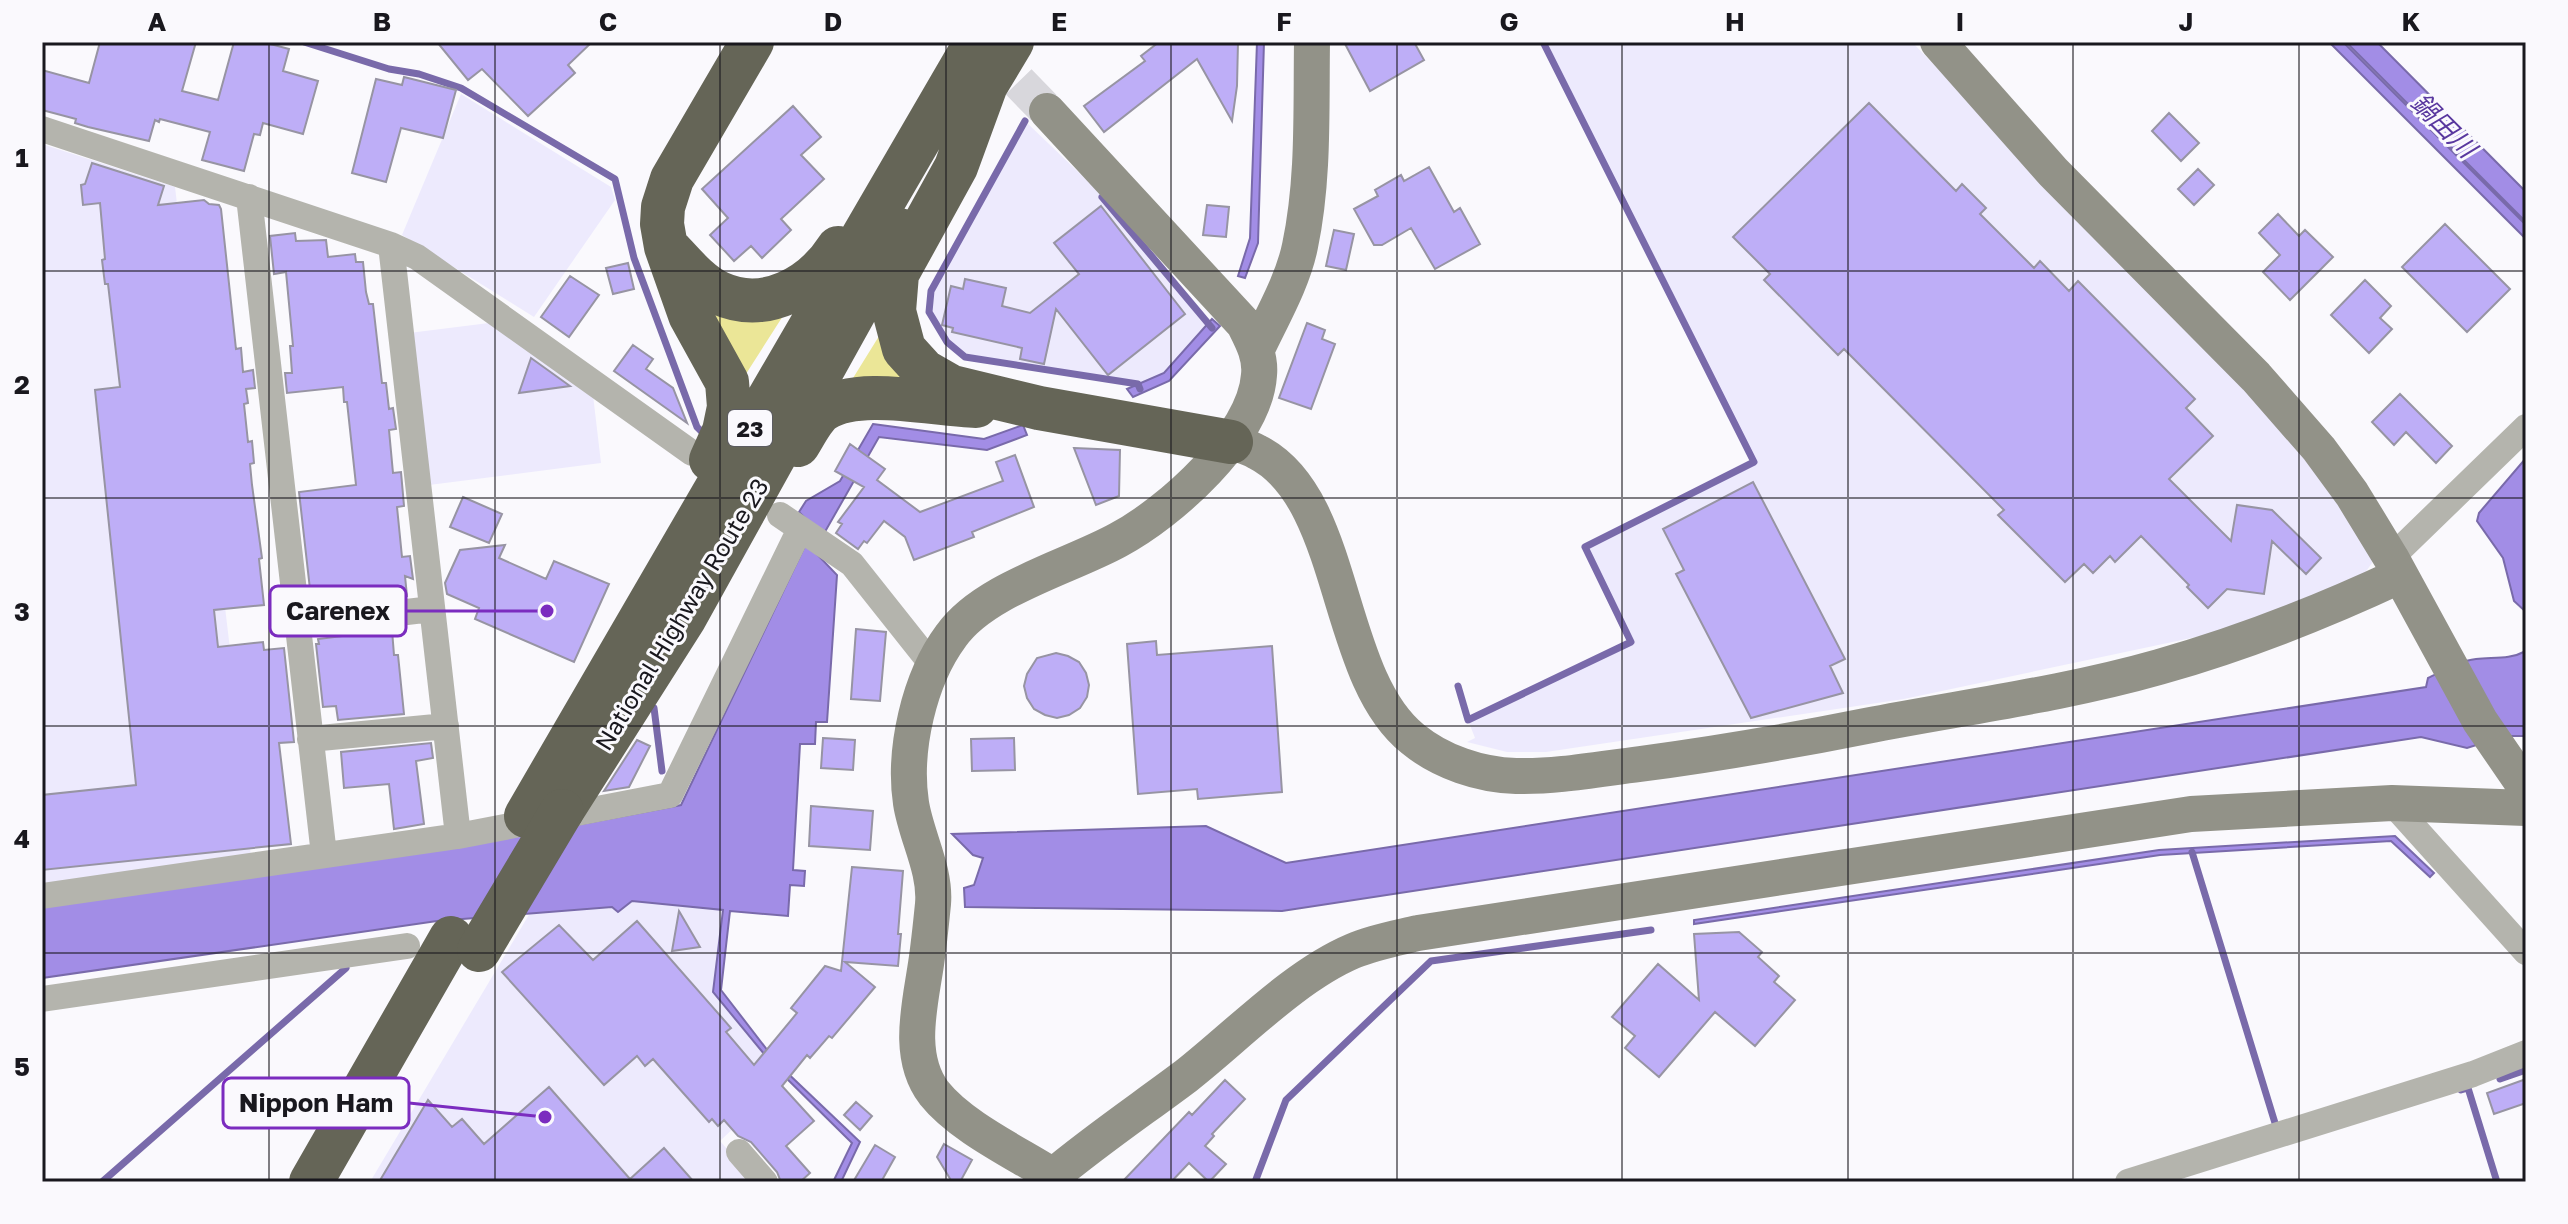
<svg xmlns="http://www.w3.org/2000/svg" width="2568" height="1224" viewBox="0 0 2568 1224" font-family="'Golos Text','Noto Sans JP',sans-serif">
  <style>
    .built { fill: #edeafd }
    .green { fill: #ebe697 }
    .water { fill: #a28de6; stroke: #796aaa; stroke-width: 2 }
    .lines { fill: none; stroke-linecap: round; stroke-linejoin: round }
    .stream { stroke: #796aaa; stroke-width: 7 }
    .building { fill: #beaef7; stroke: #9794a3; stroke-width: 2 }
    .secondary-tunnel { stroke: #d8d7dc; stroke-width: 36; stroke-dasharray: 36 18; stroke-linecap: butt }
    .street { stroke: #b4b4ad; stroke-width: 26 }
    .secondary { stroke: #929288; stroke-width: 36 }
    .highway { stroke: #656557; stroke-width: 44 }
    .highway-bridge { stroke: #656557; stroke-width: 44 }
    .grid { fill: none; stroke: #19181e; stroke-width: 2; stroke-opacity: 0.55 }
    .labels { text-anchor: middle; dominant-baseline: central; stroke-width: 6; stroke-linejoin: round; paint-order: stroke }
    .shield { fill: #faf9fd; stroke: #5c5c61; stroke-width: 2 }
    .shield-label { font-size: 22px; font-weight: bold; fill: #19181e }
    .street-label { font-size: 24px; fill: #19181e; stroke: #faf9fd }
    .water-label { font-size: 26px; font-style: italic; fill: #59389f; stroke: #faf9fd }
    .leader { fill: none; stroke: #7b2cbf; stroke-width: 3 }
    .callout-dot { fill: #7b2cbf; stroke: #faf9fd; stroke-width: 3 }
    .callout { fill: #faf9fd; stroke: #7b2cbf; stroke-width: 3 }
    .callout-label { font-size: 26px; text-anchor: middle; font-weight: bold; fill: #19181e }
    .neatline { fill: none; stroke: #19181e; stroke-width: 3 }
    .grid-label { font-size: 26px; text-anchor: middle; font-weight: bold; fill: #19181e }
  </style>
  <rect width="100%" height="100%" fill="#faf9fd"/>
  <path class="built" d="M1543,42h369l405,420 54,88 1,13 -10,14 -133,53 -325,69 -358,53h-39l-40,-10 8,-4 -7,-18 163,-78 -46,-95 169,-85z
    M461,94l150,93 4,13 -81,117 -132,-82z
    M1025,121l71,68 112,134 -44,50 -26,11 -173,-27 -18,-15 -18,-30 2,-21z
    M42,144l133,43 55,462 21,209 -209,30z
    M497,322l96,73 8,68 -172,22 -20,-152z
    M632,901l91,9 -9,82 72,86 -66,63 36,41h-386l160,-269 83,-6z"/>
  <path class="green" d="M713,300l77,5 -53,83 -22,-51z
    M889,320l29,63 -73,8z"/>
  <path class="water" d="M1257,42h7l-6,201 -13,35 -7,-2 12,-38z
    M2329,42h14l183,183v14z
    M2346,42h31l149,150v30z
    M1212,319l8,7 -51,55 -36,16 -6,-8 37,-16z
    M873,424l111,15 39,-14 4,10 -40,15 -108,-13 -65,114 23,24 -10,147h-11l-1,22h-15l-7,126 12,1 -1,15 -14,-1 -2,31 -58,-5 -9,79 57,74 82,78 -19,40h-8l19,-39 -78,-77 -61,-74 10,-82 -91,-9 -14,11 -6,-5 -175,14 -395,57v-71l487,-73 152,-29 133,-278 -15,-15 7,-11 34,-20z
    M2526,458v154l-12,-11 -11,-43 -26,-37 2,-8z
    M2526,651v85h-21l-38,12 -46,-11 -1139,174 -317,-4 -1,-19 10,-3 9,-27 -10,-3 -21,-21 254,-8 80,37 1140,-176 2,-9c15,-7 31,-17 48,-19 18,-2 33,1 50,-8z
    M2395,836l39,37 -4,4 -39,-36 -231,14 -466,69v-4l465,-70z"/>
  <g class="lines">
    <path class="stream" d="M304,42l85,27 30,5 42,14 154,91 19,79 63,169 5,5
      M1025,121l-94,170 -2,21 18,30 18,15 173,27 2,5
      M1102,197l110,131
      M1458,686l10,34 163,-78 -46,-95 169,-85 -211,-420
      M654,708l8,63
      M2192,852l83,271
      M2500,1079l26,-9
      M2461,1090l7,-2 29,94
      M102,1182l244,-214
      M1255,1182l31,-82 145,-139 220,-31"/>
  </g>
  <path class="building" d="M100,42h96l-14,49 36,9 16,-58h29l26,7 -6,22 35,10 -15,53 -40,-11 -3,12 -6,-1 -10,37 -42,-11 8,-28 -50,-13 -1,3 -4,-2 -6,21 -61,-14 -13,-4 1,-4 -34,-9v-40l47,13z
    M437,42h155l-24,23 7,8 -47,43 -46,-47 -14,11z
    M1159,42h79l-1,44 -5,35 -35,-62 -93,73 -20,-26 61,-45 -4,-5z
    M1344,42h70l10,18 -54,31z
    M404,77l52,13 -13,48 -42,-10 -15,54 -34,-9 24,-94 26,6z
    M1869,103l87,88 6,-7 24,24 -6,6 54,54 6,-7 29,30 9,-10 117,118 -9,9 27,28 -44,43 62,62 6,-36 35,5 49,48 -15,16 -34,-33 -8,53 -37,-5 -19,19 -21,-21 2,-2 -48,-49 -26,26 -5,-6 -17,17 -9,-9 -19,18 -67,-67 6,-5 -160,-161 -6,6 -74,-75 6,-6 -37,-37z
    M793,106l28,31 -20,18 23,24 -43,40 10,11 -29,28 -11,-12 -17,15 -24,-26 18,-17 -26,-29z
    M2169,113l30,30 -18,18 -29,-30z
    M92,163l72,23 -6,19 46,-5 5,4 10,1 2,4 15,140 5,-1 2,24 10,-2 2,18 -9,1 2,14 -4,1 4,38 4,-1 2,22 -4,1 2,21 10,73 -3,1 5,46 -50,5 4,37 45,-5 1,8 20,-2 10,94 -15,1 12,101 -249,26v-75l94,-10 -41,-395 25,-3 -12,-103h-3l-3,-24 3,-1 -5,-56 -17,2 -2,-20 4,-1z
    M1429,167l25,45 6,-4 20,36 -45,25 -24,-41 -29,17h-8l-20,-36 24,-13 -3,-6 26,-15 3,6z
    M2198,169l16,16 -20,20 -16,-16z
    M1207,205l22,2 -3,30 -23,-2z
    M1101,206l84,108 -77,61 -52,-66 -12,55 -24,-5 2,-11 -70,-16 1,-4 -11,-3 9,-39 12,3 2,-10 41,9 -4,18 28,7 49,-39 -25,-31z
    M2278,214l21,22 6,-6 28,27 -43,43 -27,-28 17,-17 -21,-22z
    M2445,224l65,65 -43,43 -65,-65z
    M1334,230l20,4 -8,36 -20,-4z
    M295,233l1,8 30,-1 2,17 27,-3 1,8h7l3,30 3,12h4l9,79h4l3,26 4,-1 3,21 -7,1 4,43 8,-1 3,34 -7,1 5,50 8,-1 3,23 -8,-3 2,20 -95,11 -13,-115 57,-7 -9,-83h-3l-1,-15 -56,6 -2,-20h7l-2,-27h3l-7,-74 -12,2 -4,-38z
    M628,263l6,26 -21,5 -7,-26z
    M570,276l29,19 -30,42 -28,-20z
    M2365,280l26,26 -11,12 12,11 -23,24 -38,-38z
    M1307,323l18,7 -3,9 13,5 -24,65 -32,-11z
    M633,345l20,14 -7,10 27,19 14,35 -73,-52z
    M531,358l39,28 -51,7z
    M2400,394l52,52 -16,17 -30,-31 -12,13 -22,-23z
    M850,444l35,25 -8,11 43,32 83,-31 -7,-19 19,-7 19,52 -62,25 2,5 -60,23 -9,-23 -21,-16 -17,22 -3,-2 -6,8 -22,-16 6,-9 -4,-2 26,-35 -29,-16z
    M1074,448l46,2 -1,46 -23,9z
    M1753,482l92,177 -15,7 13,27 -92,25 -75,-144 8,-4 -21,-41z
    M463,497l39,17 -13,29 -39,-16z
    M505,545l-6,13 47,21 8,-18 55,23 -35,78 -99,-43 4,-11 -32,-14 -2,-11 15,-33z
    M856,629l30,3 -6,69 -29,-2z
    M392,630l2,25h4l6,59 -66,6 -2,-14 -13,1 -7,-63h3l-1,-5z
    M1156,641l1,14 115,-9 10,146 -84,7 -1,-10 -59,5 -11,-150z
    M1056,653l12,3 11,6 7,11 3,12 -2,12 -7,11 -11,7 -12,3 -12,-3 -11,-6 -7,-11 -3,-12 3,-12 10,-16z
    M823,738l32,2 -2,30 -32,-2z
    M1014,738l1,32 -43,1 -1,-32z
    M637,740l13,6 -21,41 -25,4z
    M431,743l2,15 -17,3 8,63 -30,5 -5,-45 -45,4 -3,-36z
    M811,806l62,5 -3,39 -61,-4z
    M852,867l51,4 -5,63h3l-3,32 -53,-4 30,25 -43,51 -3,-2 -19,22 -3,-3 -25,31 32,35 -28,25 24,27 -10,9h-19l-4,-10 -26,-30 -13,-6 -14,-16 -6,6 -6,-7 -3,3 -56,-63 -8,7 -8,-10 -33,29 -102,-113 57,-47 34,35 44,-39 94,107 -5,4 28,33 43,-52 -6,-5 34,-42 16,5z
    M679,911l21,36 -28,4z
    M1739,932l23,20 -4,5 21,19 -5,6 21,18 -40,46 -40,-34 -56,65 -34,-29 10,-12 -23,-19 46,-53 41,36 -5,-66z
    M2526,1079v24l-32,11 -7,-21z
    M1225,1080l20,19 -33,35 2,2 -9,10 21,18 -17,18 -20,-19 -18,19h-49l67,-70 3,3z
    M549,1087l81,92 34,-31 30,34h-315l49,-82 24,27 10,-8 22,25z
    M856,1102l16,14 -12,14 -16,-15z
    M944,1144l28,16 -12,22h-8l-15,-25z
    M875,1145l20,12 -14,25h-28z"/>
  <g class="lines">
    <path class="secondary-tunnel" d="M981,43l66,68"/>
    <path class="street" d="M42,129l349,116 26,12 275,196
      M249,197l75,658
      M391,245l67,591
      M780,515l72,49 81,102
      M2391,558l135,-131
      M297,625l135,-16
      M310,739l136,-13
      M2392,803l134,149
      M42,896l416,-60 212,-41 130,-266
      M42,999l365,-53
      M739,1152l26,30
      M2128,1182l345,-108 53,-21"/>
    <path class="secondary" d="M1938,42l115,130 203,205 63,72 33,45 39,64 89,163 46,67
      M1047,111l197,213c8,16 17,32 15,51 -4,62 -90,138 -141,165 -49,27 -134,49 -167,96 -32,43 -48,114 -40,167 5,33 25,67 22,101 -2,20 -4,40 -7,60 -6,41 -20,92 8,129 27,34 83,60 119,83l5,6
      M1257,349c15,-32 36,-68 43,-103 14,-66 11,-136 12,-204
      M1231,442c8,3 18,5 26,10 91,46 76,223 156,287 28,23 67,36 103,37 41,1 83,-7 124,-12 76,-10 151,-23 226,-38 98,-19 198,-32 293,-59 85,-24 161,-54 240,-91
      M1053,1176c43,-36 89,-67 133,-100 51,-40 108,-100 167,-125 21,-9 44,-13 65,-18l773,-119 201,-11 134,5"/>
    <path class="highway" d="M986,85l-30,82 -59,107 -3,37 10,38 20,22 28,16 87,21 192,34
      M974,105l38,-63
      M671,251c14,15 29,33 48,42 46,21 94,-6 119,-45
      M798,445c7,-11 15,-28 25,-35 35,-24 111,-5 153,-4
      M711,460l13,-29 5,-24 -2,-25 -37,-67 -24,-68 -4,-23 1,-17 9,-28 80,-137
      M562,811l122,-192 216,-389
      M526,816l450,-774
      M311,1182l140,-244"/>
    <path class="highway-bridge" d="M479,950l83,-139"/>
  </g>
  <path class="grid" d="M269,42v1140M495,42v1140M720,42v1140M946,42v1140M1171,42v1140M1397,42v1140M1622,42v1140M1848,42v1140M2073,42v1140M2299,42v1140M42,271h2484M42,498h2484M42,726h2484M42,953h2484"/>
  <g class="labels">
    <rect class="shield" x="728" y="410" width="44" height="36" rx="6"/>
    <g class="shield-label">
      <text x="750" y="428">23</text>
    </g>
    <g class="street-label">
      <text transform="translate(681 614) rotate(-59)">National Highway Route 23</text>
    </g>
    <g class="water-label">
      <text transform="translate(2444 125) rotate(45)">鍋田川</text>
    </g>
  </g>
  <path class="leader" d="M547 611L406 611M545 1117L409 1103"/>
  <g class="callout-dot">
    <circle cx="547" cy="611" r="8"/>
    <circle cx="545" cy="1117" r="8"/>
  </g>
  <g class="callout">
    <rect x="270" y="586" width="136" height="50" rx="8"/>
    <rect x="223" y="1078" width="186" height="50" rx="8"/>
  </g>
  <g class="callout-label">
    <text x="338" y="620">Carenex</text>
    <text x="316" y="1112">Nippon Ham</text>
  </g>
  <rect width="2568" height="1224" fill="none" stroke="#faf9fd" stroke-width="88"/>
  <rect x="44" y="44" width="2480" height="1136" class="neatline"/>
  <g class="grid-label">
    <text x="157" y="31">A</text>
    <text x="382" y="31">B</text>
    <text x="608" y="31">C</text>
    <text x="833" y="31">D</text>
    <text x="1059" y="31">E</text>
    <text x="1284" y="31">F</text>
    <text x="1509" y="31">G</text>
    <text x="1735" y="31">H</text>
    <text x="1960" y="31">I</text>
    <text x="2186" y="31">J</text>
    <text x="2411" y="31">K</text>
    <text x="22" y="167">1</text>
    <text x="22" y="394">2</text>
    <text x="22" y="621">3</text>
    <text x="22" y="848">4</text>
    <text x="22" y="1076">5</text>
  </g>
</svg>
